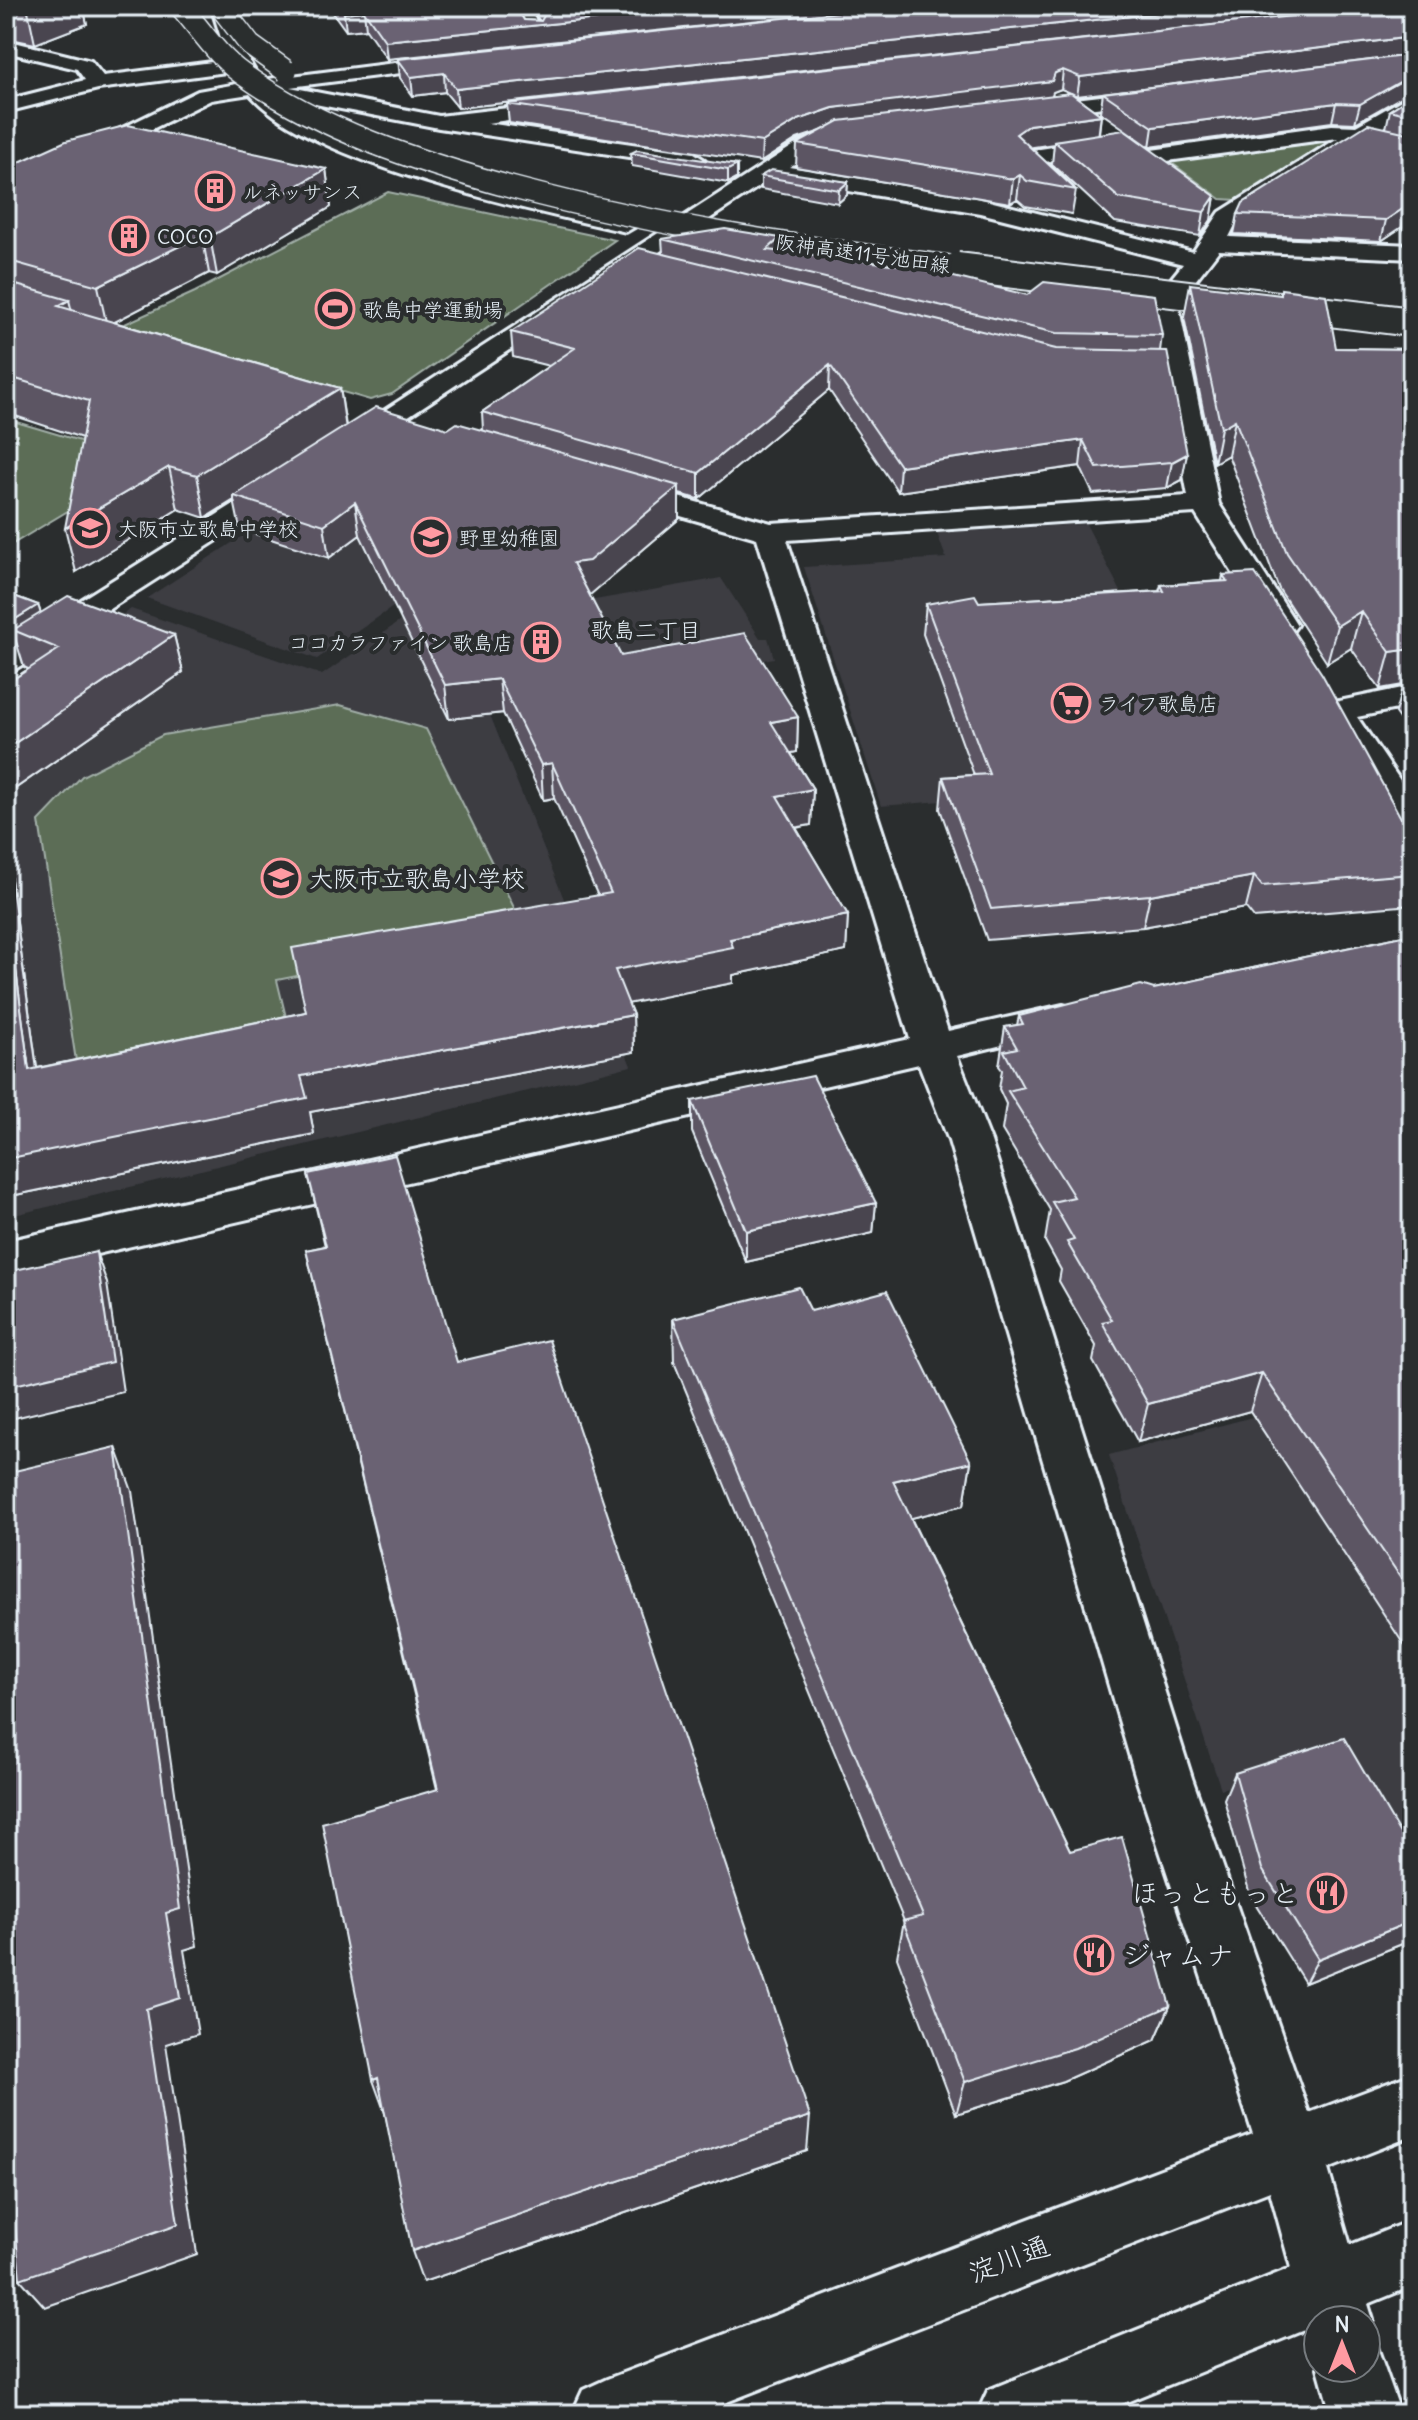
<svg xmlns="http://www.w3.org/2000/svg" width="1418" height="2420" viewBox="0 0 1418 2420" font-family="Delius,'Klee One',sans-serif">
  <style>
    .built { fill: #3d3d43 }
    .green { fill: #5b6d57; stroke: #a2afa8; stroke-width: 2 }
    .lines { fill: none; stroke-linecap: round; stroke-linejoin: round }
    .minor-casing { stroke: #e8f1f8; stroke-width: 6 }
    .minor { fill: #2a2d2e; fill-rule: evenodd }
    .highway-bridge-far1-casing { stroke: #e8f1f8; stroke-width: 24; stroke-linecap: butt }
    .highway-bridge-casing { stroke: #e8f1f8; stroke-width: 32; stroke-linecap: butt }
    .highway-bridge-far1 { stroke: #2a2d2e; stroke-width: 21 }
    .highway-bridge { stroke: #2a2d2e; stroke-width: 28 }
    .wall { fill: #5b5463; stroke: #e8f1f8; stroke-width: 2; fill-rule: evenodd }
    .shaded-wall { fill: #4a4550; stroke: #e8f1f8; stroke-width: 2 }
    .building { fill: #6a6273; stroke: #e8f1f8; stroke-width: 2 }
    .labels { text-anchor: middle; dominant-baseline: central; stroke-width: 8; stroke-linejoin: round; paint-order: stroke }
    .far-poi-label { font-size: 20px; fill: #e8f1f8; stroke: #2a2d2e; text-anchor: start }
    .far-street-label { font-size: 20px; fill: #e8f1f8; stroke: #2a2d2e }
    .far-neighbourhood-label { font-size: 22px; fill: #e8f1f8; stroke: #2a2d2e }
    .poi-label { font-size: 24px; fill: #e8f1f8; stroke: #2a2d2e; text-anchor: start }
    .near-poi-label { font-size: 28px; fill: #e8f1f8; stroke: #2a2d2e; text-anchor: end }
    .near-street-label { font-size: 28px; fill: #e8f1f8; stroke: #2a2d2e }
  </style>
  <rect width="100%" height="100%" fill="#2a2d2e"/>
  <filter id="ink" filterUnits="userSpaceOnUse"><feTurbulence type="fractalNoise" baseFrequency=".0125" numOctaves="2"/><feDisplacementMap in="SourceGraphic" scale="16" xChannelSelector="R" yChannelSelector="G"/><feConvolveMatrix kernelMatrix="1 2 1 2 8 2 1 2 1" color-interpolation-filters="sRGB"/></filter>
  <g filter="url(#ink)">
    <path class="built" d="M389,441l58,129 -130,89 -170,-61z
      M1086,524l48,93 112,159 -365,30 -77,-239 142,-9 -9,-25z
      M721,578l39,60h8l6,20 -269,52 84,-109z
      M441,593l190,473 -625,151v-527l125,-81 191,66z
      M1412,1375v493l-68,-116 -123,37 -112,-334z"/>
    <path class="green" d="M1315,139l11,4 -89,57 -16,-1 -52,-38 6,-5z
      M388,192l227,48 -223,154 -22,6 -252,-73 77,-35z
      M6,419l115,34 -35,47 -80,48z
      M340,705l86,24 99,201 -248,50 15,62 -214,32 -39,-253 43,-45 81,-41z"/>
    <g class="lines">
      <defs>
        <path id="minor" d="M211,6h18l11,39 20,35 198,-25 10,6 -3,4 -175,22 149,29 128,-15 10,6 -3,4 -87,12 207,30 11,7 -11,7 -255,-39 -155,-30 -7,-2 -1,-7 -7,1c37,38 87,52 136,68 75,24 152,43 229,62l4,5 -12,7c-93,-21 -316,-68 -376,-138l-39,6 -205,101v-16l192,-94 44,-8 -8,-12 -136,18 -92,23v-12l79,-20 -8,-11 -71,-17v-12l85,21 12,15 125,-16z
          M506,6h19l20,26 -3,4h-14z
          M1159,89l10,6 -3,4 -141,18 -11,-6 11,-6z
          M1412,94v15l-34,22 34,8v14l-49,-13 -126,81 -8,16 183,8v14l-193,-9 -41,53 41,201 78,121 -5,7h-22l-75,-119 -408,27 161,491 115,-26 14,4 6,9 -6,9 -120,29 34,85 201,637 117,335 103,-39v62l-84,33 22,76 62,-25v66l-44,18 5,16 -7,16v-16h-48v25l-9,-17 -212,86h-120l11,-24 303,-122 -21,-77 -574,223h-124l11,-24 24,-11 646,-245 -117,-356 -187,-637 -30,-77 -913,211v-34l904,-202 -153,-501 -146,-42 -4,-6 4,-6 10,-3 150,42 417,-27 -36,-194 31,-38 -203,-51 -191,-32 -11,-7 -423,277h-20l-4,-6 468,-303 55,-15 8,1 3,5 -3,5 -47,14 -26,15 192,32 212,53 27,-40 118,-74 -193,26 -8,-2 -3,-5 3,-5 195,-27 24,1z
          M1112,138l11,7 -3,5 -75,12 27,26 -11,7 -8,-2 -37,-35 11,-7z
          M287,474l10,3 4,6 -4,6 -280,179 -11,3v-24l271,-170z
          M1412,686v20l-55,11 55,81v38l-13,-3 -79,-122 5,-7z
          M1366,2340l10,4 25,70h-70l-13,-46h48z"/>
      </defs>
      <use href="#minor" class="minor-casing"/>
      <use href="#minor" class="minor"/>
      <defs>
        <path id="highway-bridge-far1" d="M180,6c19,21 38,51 61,67 81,58 178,89 273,115 150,40 305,62 460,81
          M220,6l30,39 36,26"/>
        <path id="highway-bridge" d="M957,267l455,55"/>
      </defs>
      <use href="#highway-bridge-far1" class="highway-bridge-far1-casing"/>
      <use href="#highway-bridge" class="highway-bridge-casing"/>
      <use href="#highway-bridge-far1" class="highway-bridge-far1"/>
      <use href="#highway-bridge" class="highway-bridge"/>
    </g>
    <path class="wall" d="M6,6h77l4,18 -52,20 -29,-6z
      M328,6h188l8,14 16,1 -11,-15h367l-509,53 -21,-30 -20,2z
      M1412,6v85l-57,32 -23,-1 -182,25 -50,-35 3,-19 -26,3 -6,-3 30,22 -2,19 116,62 -4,24 -11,16 -85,-14 -63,-58 2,-20 -24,4 46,42 -4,24 -47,-8 -8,-7 -7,4 -214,-36 1,-23 23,-13 -23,8 -36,23 -252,-39 -2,-19 654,-73 -703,77 -13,-16 -32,4 -13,-18 -2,-19zM1061,89l10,4 -20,3 2,-4z
      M1412,96v143l-10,-12 -21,14 -147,-7 4,-20 148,-86 4,-18z
      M631,153l106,12v13l-9,5 -96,-17z
      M6,168l320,1 5,38 -114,68 -8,-2 -95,49 226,66 6,38 137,4 -1,-18 67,-46 -36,-9 -2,-25 152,-79 -1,-14 118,-1 -1,13 383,84 -2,16 22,129 -15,8 -74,6 -13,-28 -182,26 -69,-102 -130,109 -20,-5v25l-90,76 32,61 177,61 -1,35 -6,1 22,36 -2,36 -15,3 52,87 -2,36 -113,24v8l-105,20 5,12 1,37 -324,60 4,22 -308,63v-354l31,225 268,-56 293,-116 -44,-98 -11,2 -40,-87 -54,6 -89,-184 -31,23 -89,-29 -6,-29 -29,18 -27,-9 -102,63 6,-134 -76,-25z
      M761,176l87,6 -1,13 -9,8 -77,-14z
      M1190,284l146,64 76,1v388l-17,-24 8,-28 -23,4 -29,-41 -24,15 -48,-74 -51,-134 -14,8 -30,-146z
      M1223,575l189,263v67l-158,13 -8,-10 -103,19 -156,13 -47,-131 3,-32 31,-2 -51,-141 3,-30 53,-2 180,-11 2,-6 61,-4z
      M6,593l32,12 3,8 133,22 9,37 -177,123v-111l22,-15 -4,-2 -9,-29 -9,5z
      M1412,934v723l-162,-246 -112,31 -45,-81 3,-15 -37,-65 2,-11 -16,-29 5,-31 -48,-80 4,-26 -7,-15 3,-19 -3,-4 6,-39 12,-2 2,-9 135,-27z
      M692,1101l184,102 -3,30 -127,29 -54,-130z
      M308,1174l149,188 350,789 -384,131 -38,-169 52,-324 -131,-539 19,-4z
      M811,1311l160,151 -7,43 -53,13 159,333 100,155 -15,34 -92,41 -107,33 -59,-157 7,-36 -230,-559 -1,-43z
      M1235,1773l177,81v86l-107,43 -55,-88 -26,-96z"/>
    <path class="shaded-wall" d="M27,6h56l4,18 -52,20z
      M724,6h172l-509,53 -2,-18z
      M1224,6h161l-927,102 -2,-19z
      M364,11l2,18 -20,2 -2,-18z
      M1412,37v18l-335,41 3,-19z
      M1063,70l-2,19 -8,3 -3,8 -217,27 -36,12 -36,23 1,-20 36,-22 35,-12 222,-35z
      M444,73l1,19 -32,4 -2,-19z
      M1412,75v16l-57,32 5,-19z
      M1336,103l-4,19 -182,25 3,-20z
      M1101,115l-3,23 -44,3v3l-27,4 -11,-14 13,-9z
      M737,165v13l-9,5v-13z
      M326,169l5,38 -114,68 -7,-38z
      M1020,175l-3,24 -7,4 3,-24z
      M848,182l-1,13 -9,8 1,-13z
      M1215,196l-4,24 -11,16 4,-24z
      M1407,206l-5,21 -21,14 5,-21z
      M202,235l7,38 -102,53 -9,-40z
      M780,238l-1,18 -12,-6z
      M69,300l10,40 -21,-34z
      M830,365l-1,25 -130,109v-26z
      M340,388l6,41 -112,67v4l-29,18 -8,-43z
      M1235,420l-7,35 -14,8 7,-35z
      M1083,440l-3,26 -182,26 2,-26z
      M1187,454l-5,26 -15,8 5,-26z
      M169,467l9,42 -102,63 -11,-44z
      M679,486v33l-89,76 -15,2 -2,-34z
      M355,502l5,33 -31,23 -5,-33z
      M38,605l5,15 -30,10 2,8 -9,5v-18z
      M1361,611l-10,37 -24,15 10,-37z
      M174,635l9,37 -177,123v-46z
      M1412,649v34l-6,-8 -3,10 -23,4 10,-37z
      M499,679l4,34 -54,6 -4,-34z
      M798,717l-1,35 -27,5 1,-35z
      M552,763l2,35 -11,2 -2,-35z
      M813,789l-2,36 -35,6 1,-35z
      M6,843l36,263 -13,-36 -23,-177z
      M1254,876l-8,32 -103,19 7,-32z
      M848,915l-2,36 -113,24v8l-116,23 -2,-36 115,-31z
      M633,1015l1,37 -324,60 4,22 -308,63v-38l295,-83z
      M876,1203l-3,30 -127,29v-31z
      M96,1252l11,31 16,109 -117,28v-33z
      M1262,1373l-12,38 -112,31 10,-38z
      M116,1447l16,44 65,455 -13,4 14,84 -32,10 31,210 -152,53 -25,-28 126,-270 20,-96z
      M971,1462l-7,43 -76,19 5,-43z
      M1412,1921v19l-107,43 13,-24z
      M1170,2006l-15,34 -92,41 -107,33 9,-32z
      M378,2078l8,38 -13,-36z
      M810,2116l-3,35 -384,131 -11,-31z"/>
    <path class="building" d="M339,6h177l8,14 17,1 5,-9 -4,-6h182l-339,35 -21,-30 -20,2z
      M897,6h327l-768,83 -12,-16 -33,4 -13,-18z
      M1381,6h31v31l-332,40 -17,-7 -8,3 -3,8 -219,27 -35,12 -36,22 -255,-38z
      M1412,55v20l-52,29 -24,-1 -183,24 -50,-34z
      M1071,93l30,22 -72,10 -13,9 60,56 -49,-9 -7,-6 -7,4 -216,-35 42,-23z
      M1412,96v20l-22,-6z
      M1368,124l44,10v78l-5,-6 -21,14 -148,-6 5,-11z
      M128,125l198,44 -116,68 -8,-2 -104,51 -92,-26v-92l60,-27z
      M1124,130l91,66 -11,16 -85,-14 -65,-57z
      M637,150l100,15 -9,5 -97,-17z
      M771,170l77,12 -9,8 -78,-14z
      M725,229l55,9 -13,12 142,16 118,29 17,-13 110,13 8,40 -106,-2 -394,-94z
      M639,248l417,101 111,2 20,103 -15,8 -75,6 -14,-28 -183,26 -70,-101 -131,108 -217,-61 93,-64 -64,-16z
      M6,282l63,18 -11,6 282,82 -143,87 -28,-8 -104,61 24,-127 -83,-25z
      M1190,284l91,11v-6l45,6 10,53 76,1v300l-22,3 -29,-41 -24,15 -50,-73 -52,-133 -14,8z
      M376,407l72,22 9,-6 222,63 -90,75 -16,2 48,93 124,-23 53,84 -27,5 42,67 -36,7 71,119 -118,24 3,8 -118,23 18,45 -332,61 6,22 -301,61v-266l23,177 277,-58 -14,-64 319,-55 -59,-130 -11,2 -42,-86 -54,6 -90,-183 -31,23 -90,-29z
      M1255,573l67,101 90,164v36l-150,12 -8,-10 -104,19 -159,14 -48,-132 46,-3 -63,-170 49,-9 4,7 185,-11 -3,-6 66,-4 -4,-6z
      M6,593l32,12 -32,20z
      M68,596l106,39 -168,114v-65l53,-35 -46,-19z
      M1412,674v9l-6,-8z
      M1412,934v660l-150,-221 -114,31 -46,-82 10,-2 -45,-78 7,-2 -22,-38 22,-5 -66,-106 15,-4 -19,-36 13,-3 -12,-21 18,-3 -4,-8 122,-31 13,4z
      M813,1076l63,127 -130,28 -54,-130z
      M395,1155l62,207 92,-22 261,776 -398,135 -34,-173 -5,2 -51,-257 116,-34 -132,-539 20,-4 -18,-72z
      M96,1252l16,110 -106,25v-115z
      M799,1287l12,24 76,-20 84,171 -78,19 177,370 52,-14 48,169 -95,42 -110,34 -62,-161 20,-5 -250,-597z
      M116,1447l64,462 -14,4 14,85 -34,11 32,215 -158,55 -14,-147v-659z
      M1344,1738l68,116v67l-94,38 -56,-90 -27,-96z"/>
  </g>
  <defs>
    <symbol id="building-ring" viewBox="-11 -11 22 22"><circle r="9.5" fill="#2a2d2e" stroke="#ff9aa2" stroke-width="1.5"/><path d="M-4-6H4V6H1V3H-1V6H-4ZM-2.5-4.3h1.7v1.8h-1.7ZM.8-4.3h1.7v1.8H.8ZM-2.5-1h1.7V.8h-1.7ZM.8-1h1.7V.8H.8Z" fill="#ff9aa2"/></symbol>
    <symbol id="stadium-ring" viewBox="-11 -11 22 22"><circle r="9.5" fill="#2a2d2e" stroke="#ff9aa2" stroke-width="1.5"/><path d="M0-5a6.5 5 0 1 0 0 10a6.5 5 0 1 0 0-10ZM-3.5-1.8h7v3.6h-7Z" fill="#ff9aa2"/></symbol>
    <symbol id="school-ring" viewBox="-11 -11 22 22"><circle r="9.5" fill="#2a2d2e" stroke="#ff9aa2" stroke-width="1.5"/><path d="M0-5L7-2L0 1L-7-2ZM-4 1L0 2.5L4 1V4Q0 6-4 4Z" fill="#ff9aa2"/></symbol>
    <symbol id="supermarket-ring" viewBox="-11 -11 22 22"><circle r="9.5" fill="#2a2d2e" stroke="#ff9aa2" stroke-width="1.5"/><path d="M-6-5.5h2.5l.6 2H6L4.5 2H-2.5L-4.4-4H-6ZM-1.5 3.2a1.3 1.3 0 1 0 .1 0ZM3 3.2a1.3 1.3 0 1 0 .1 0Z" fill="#ff9aa2"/></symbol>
    <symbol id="restaurant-ring" viewBox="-11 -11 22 22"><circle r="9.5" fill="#2a2d2e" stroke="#ff9aa2" stroke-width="1.5"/><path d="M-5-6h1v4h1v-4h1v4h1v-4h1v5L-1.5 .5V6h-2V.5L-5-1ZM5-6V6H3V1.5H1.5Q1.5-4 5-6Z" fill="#ff9aa2"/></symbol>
  </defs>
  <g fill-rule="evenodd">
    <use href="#building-ring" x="193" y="169" width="44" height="44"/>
    <use href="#building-ring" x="107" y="214" width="44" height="44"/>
    <use href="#stadium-ring" x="313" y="287" width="44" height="44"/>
    <use href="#school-ring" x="68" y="506" width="44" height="44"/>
    <use href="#school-ring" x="409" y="515" width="44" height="44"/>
    <use href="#building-ring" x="519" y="620" width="44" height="44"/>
    <use href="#supermarket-ring" x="1049" y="681" width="44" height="44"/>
    <use href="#school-ring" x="259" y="856" width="44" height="44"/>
    <use href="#restaurant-ring" x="1305" y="1871" width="44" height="44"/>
    <use href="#restaurant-ring" x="1072" y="1933" width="44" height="44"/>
  </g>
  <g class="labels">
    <g class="far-poi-label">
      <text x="243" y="191">ルネッサンス</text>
      <text x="157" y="236">COCO</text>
      <text x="363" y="309">歌島中学運動場</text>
      <text x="118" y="528">大阪市立歌島中学校</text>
      <text x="459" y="537">野里幼稚園</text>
      <text x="513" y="642" text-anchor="end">ココカラファイン 歌島店</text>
      <text x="1099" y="703">ライフ歌島店</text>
    </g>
    <g class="far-street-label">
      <text transform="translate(863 253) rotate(8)">阪神高速11号池田線</text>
    </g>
    <g class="far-neighbourhood-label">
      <text x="646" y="630">歌島二丁目</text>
    </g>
    <g class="poi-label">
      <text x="309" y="878">大阪市立歌島小学校</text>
    </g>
    <g class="near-poi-label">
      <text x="1299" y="1893">ほっともっと</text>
      <text x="1122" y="1955" text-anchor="start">ジャムナ</text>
    </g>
    <g class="near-street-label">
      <text transform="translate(1009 2259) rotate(-21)">淀川通</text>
    </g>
  </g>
  <rect width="1418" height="2420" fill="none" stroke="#2a2d2e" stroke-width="32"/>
  <rect x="16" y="16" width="1386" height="2388" fill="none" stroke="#e8f1f8" stroke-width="3" filter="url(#ink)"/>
  <g transform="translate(1342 2344)"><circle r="38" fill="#2a2d2e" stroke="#767b7f" stroke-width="2"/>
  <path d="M0-6L14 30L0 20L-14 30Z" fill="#ff9aa2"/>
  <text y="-12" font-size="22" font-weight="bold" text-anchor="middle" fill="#e8f1f8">N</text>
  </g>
</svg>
